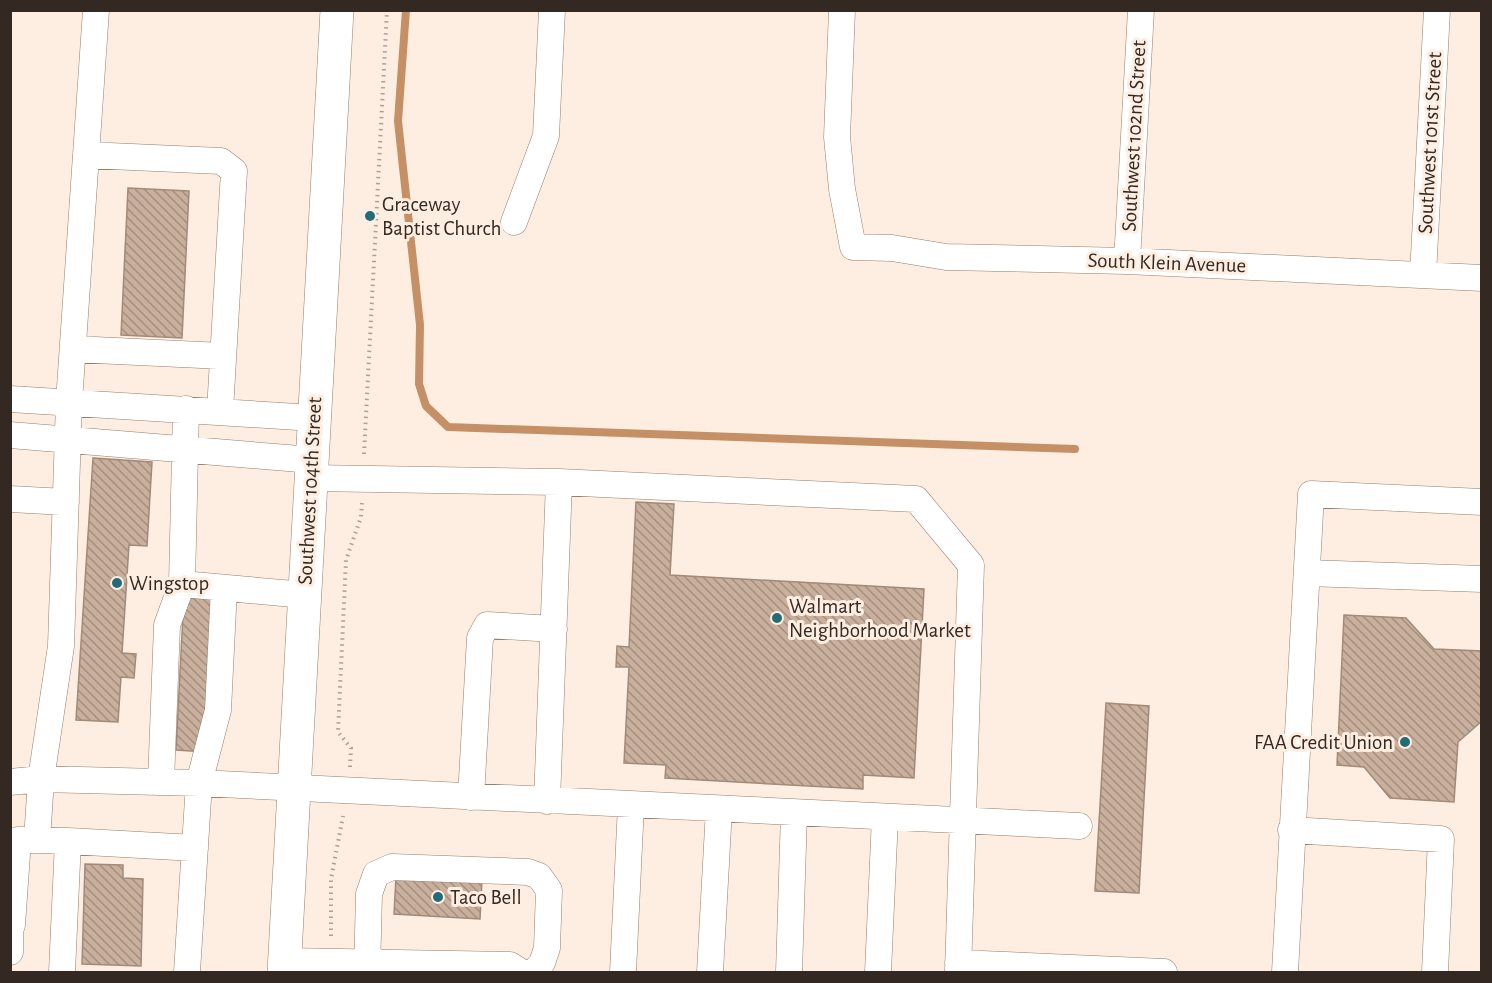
<svg xmlns="http://www.w3.org/2000/svg" width="1492" height="983" viewBox="0 0 1492 983" font-family="'Alegreya Sans',sans-serif">
  <style>
    .lines { fill: none; stroke-linecap: round; stroke-linejoin: round }
    .stream { stroke: #c59066; stroke-width: 8 }
    .building { fill: url(#building-back-hatch); stroke: #a28a78; stroke-width: 1.5 }
    .minor-casing { stroke: #957e6b; stroke-width: 27 }
    .major-casing { stroke: #957e6b; stroke-width: 34 }
    .path { stroke: #ada096; stroke-width: 4; stroke-dasharray: 1.5 4.5; stroke-linecap: butt }
    .minor { stroke: #fff; stroke-width: 26 }
    .major { stroke: #fff; stroke-width: 33 }
    .poi-dot { fill: #236c77; stroke: #feeee2; stroke-width: 2 }
    .labels { text-anchor: middle; dominant-baseline: central; stroke-width: 6; stroke-linejoin: round; paint-order: stroke }
    .street-label { font-size: 21px; fill: #332922; stroke: #feeee2 }
    .poi-label { font-size: 21px; fill: #332922; stroke: #feeee2; text-anchor: start }
  </style>
  <defs>
    <pattern id="building-back-hatch" width="6" height="6" patternUnits="userSpaceOnUse" patternTransform="scale(1.5)"><rect width="6" height="6" fill="#c9b09d"/><path d="M-1 5l2 2M0 0l6 6M5-1l2 2" fill="none" stroke="#a48f80"/></pattern>
  </defs>
  <rect width="100%" height="100%" fill="#feeee2"/>
  <g class="lines">
    <path class="stream" d="M406,10l-8,111 22,204 -1,59 7,22 22,21 627,22"/>
  </g>
  <path class="building" d="M128,188l61,3 -7,147 -61,-3z
    M93,458l59,4 -5,84 -18,-1 -7,108 14,1 -2,24 -13,-1 -3,45 -42,-2z
    M636,502l38,2 -4,71 254,14 -10,189 -51,-3v14l-198,-11 1,-13 -42,-2 5,-96h-13l1,-21 12,1z
    M184,595l31,1 -9,156 -30,-2z
    M1344,615l62,3 28,31 48,2v70l-24,21 -4,60 -64,-4 -26,-31 -27,-2z
    M1106,703l43,3 -10,187 -44,-2z
    M85,864l38,1v13l20,1 -2,87 -59,-2z
    M396,876l86,4 -2,39 -86,-5z"/>
  <g class="lines">
    <defs>
      <path id="minor" d="M96,10l-27,392 -8,244 -20,133 158,4 880,43
        M842,10l-5,127 5,52 11,58 39,1 54,9 181,4 355,17
        M87,155l134,6 13,10 -14,240
        M514,222l32,-86 6,-126
        M1127,261l14,-251
        M1423,275l14,-265
        M73,349l150,7
        M10,399l304,19
        M186,409l-4,175 123,11
        M10,435l302,25
        M311,478l248,4 357,17 55,66 -13,407
        M10,499l56,3
        M1307,573l175,6
        M10,782l31,-3 -4,61 31,1 -6,131
        M161,782l6,-157 15,-41
        M471,797l9,-159 7,-13 67,4
        M547,801l12,-319
        M1291,830l150,9 -6,133
        M68,841l127,7
        M10,925v27
        M12,925l6,-85h19
        M285,961l225,4 11,7
        M958,963l206,9
        M187,972l12,-189 19,-73 6,-122
        M367,972l2,-78 7,-20 16,-7 136,5 11,4 10,14 -2,58 -5,15 -8,9
        M623,972l8,-167
        M710,972l9,-163
        M789,972l5,-159
        M878,972l7,-155
        M1285,972l26,-478 171,8"/>
      <path id="major" d="M284,972l53,-962"/>
    </defs>
    <use href="#minor" class="minor-casing"/>
    <use href="#major" class="major-casing"/>
    <path class="path" d="M364,454l23,-444
      M350,767l1,-19 -13,-16 8,-172 15,-43 1,-14
      M331,936v-57l12,-63"/>
    <use href="#minor" class="minor"/>
    <use href="#major" class="major"/>
  </g>
  <g class="poi-dot">
    <circle cx="370" cy="216" r="6"/>
    <circle cx="117" cy="583" r="6"/>
    <circle cx="777" cy="618" r="6"/>
    <circle cx="1405" cy="742" r="6"/>
    <circle cx="438" cy="897" r="6"/>
  </g>
  <g class="labels">
    <g class="street-label">
      <text transform="translate(1134 136) rotate(-87)">Southwest 102nd Street</text>
      <text transform="translate(1430 143) rotate(-87)">Southwest 101st Street</text>
      <text transform="translate(1167 263) rotate(2)">South Klein Avenue</text>
      <text transform="translate(310 491) rotate(-87)">Southwest 104th Street</text>
    </g>
    <g class="poi-label">
      <text x="382" y="204">Graceway<tspan x="382" dy="24">Baptist Church</tspan></text>
      <text x="129" y="583">Wingstop</text>
      <text x="789" y="606">Walmart<tspan x="789" dy="24">Neighborhood Market</tspan></text>
      <text x="1393" y="742" text-anchor="end">FAA Credit Union</text>
      <text x="450" y="897">Taco Bell</text>
    </g>
  </g>
  <rect width="1492" height="983" fill="none" stroke="#332922" stroke-width="24"/>
</svg>
